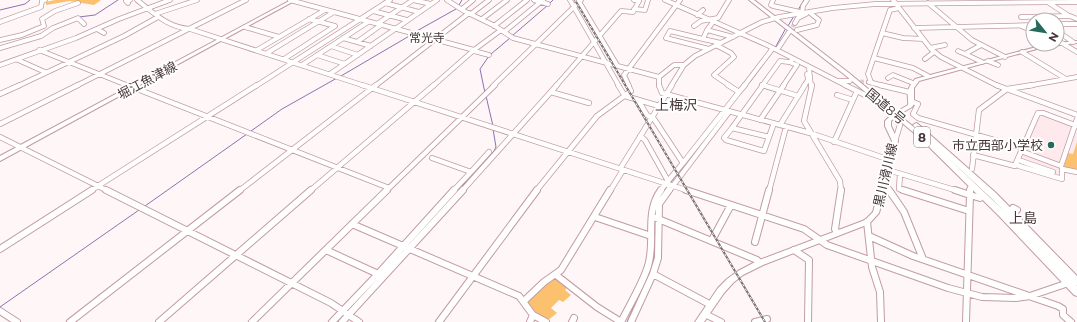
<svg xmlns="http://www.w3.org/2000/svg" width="1077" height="322" viewBox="0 0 1077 322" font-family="Montserrat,'Noto Sans JP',sans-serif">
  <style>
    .built { fill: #fee9ed }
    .green { fill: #fcc16f }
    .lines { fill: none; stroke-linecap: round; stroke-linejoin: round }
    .stream { stroke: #8b74b2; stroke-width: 1 }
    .minor-tunnel { stroke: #d9d0d1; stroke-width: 4; stroke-dasharray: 4 2; stroke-linecap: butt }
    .minor-far2-casing { stroke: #c29ba3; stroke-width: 5.5 }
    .minor-far1-casing { stroke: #c29ba3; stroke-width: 6 }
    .minor-casing { stroke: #c29ba3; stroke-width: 8 }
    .major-casing { stroke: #c29ba3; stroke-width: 2 }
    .highway-casing { stroke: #c29ba3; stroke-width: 2 }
    .minor-far2 { stroke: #fff; stroke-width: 4 }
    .minor-far1 { stroke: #fff; stroke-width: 4.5 }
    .minor { stroke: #fff; stroke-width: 6 }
    .major { fill: #fff; fill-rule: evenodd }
    .highway { fill: #fff; fill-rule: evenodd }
    .rail-casing { stroke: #7a6c6f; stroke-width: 2 }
    .rail { stroke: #fff; stroke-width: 1; stroke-dasharray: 2.5; stroke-linecap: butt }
    .poi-dot { fill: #256a5c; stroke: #fff; stroke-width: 1.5 }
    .labels { text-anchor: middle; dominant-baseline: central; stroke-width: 4; stroke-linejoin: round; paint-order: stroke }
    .far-neighbourhood-label { font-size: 12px; fill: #463639; stroke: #fff }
    .shield { fill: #fff; stroke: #7e7274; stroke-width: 1 }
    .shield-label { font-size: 12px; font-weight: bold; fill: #463639 }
    .street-label { font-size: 13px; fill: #463639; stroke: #fff }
    .poi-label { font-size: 13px; fill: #463639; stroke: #fff; text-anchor: end }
    .neighbourhood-label { font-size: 14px; fill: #463639; stroke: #fff }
  </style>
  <rect width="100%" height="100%" fill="#fef6f7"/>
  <path class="built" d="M1040,114l37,12v45l-15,-3 -1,10 -43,-15z"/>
  <path class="green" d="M55,0h46l-7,5 -24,-4 -24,4v-3z
    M1077,142v28l-13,-3 4,-14 5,1z
    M556,277l13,9 -4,4 6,5 -8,7 -4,-2 -8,8 6,5 -10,8 -12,-7 -8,-11 18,-19z"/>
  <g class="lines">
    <path class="stream" d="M550,3l3,-3
      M459,5l3,-5
      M0,10l25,-6 5,-4
      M798,10l6,-10
      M79,17l16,-2 23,-15
      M788,26l6,-10
      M415,32l41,-23
      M512,36l36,-31
      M775,48l11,-20
      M491,54l19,-16
      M341,76l70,-41
      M750,82l23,-31
      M485,93l-5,-24 9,-13
      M486,96l7,30
      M720,120l6,-8
      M251,131l31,-22 55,-31
      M671,182l43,-54
      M662,195l6,-9
      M145,206l102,-72
      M435,216l59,-65 2,-4 -3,-18
      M650,270l3,-12
      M0,307l139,-97
      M337,322l6,-7
      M627,322l12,-27"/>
    <path class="minor-tunnel" d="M789,32l6,-9
      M854,81l15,1"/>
    <defs>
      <path id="minor-far2" d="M137,0c18,14 30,27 53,29l175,57
        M290,0l184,50
        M447,0l17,11 31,15 18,12 146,39
        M534,0l14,4
        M570,0l49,86
        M578,0l39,65
        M665,0l102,45 80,41
        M773,0l-2,5 2,1 27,6
        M893,0l38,49 10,8 57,29
        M128,3l-2,-2 4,-1
        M385,3l34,9
        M928,3l44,37 33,17
        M1049,3l20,13
        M462,9l11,-9
        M634,9l11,1 3,-10
        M373,11l34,9
        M802,13l1,-7 4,-6
        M155,14l42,-14
        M471,14l18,-14
        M697,15l6,-5
        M1021,17l49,-1 7,3
        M482,19l25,-19
        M0,22l41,-15 1,-6 3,-1
        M713,22l-6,8 26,7
        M795,23l3,-5 8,-4
        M377,24l36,-24 18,4
        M1057,24h20
        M494,26l33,-26
        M694,26l7,-5 17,-3 11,-18
        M1021,26l12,5
        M245,27l34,10
        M914,28l119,-3
        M97,29l7,4
        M707,30l-4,9 18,4
        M797,30l20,-5 2,-5 -10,-8
        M1057,31l16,11
        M504,32l39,-32
        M882,33l21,5 20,1
        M343,38l28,8
        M703,39l-33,-8 -4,7 43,11
        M0,40l22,-5 22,-9 -2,-7 13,-8 23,-8
        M357,42l24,-17
        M1062,43l15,9
        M716,45l15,8 3,4 -20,18 16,11
        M981,45l-16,9 17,8
        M331,46l27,9
        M0,48l41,-12 12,-8 25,-10 6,6
        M930,48l15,-3
        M39,50l90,36
        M257,50l68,-40
        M777,50l12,-18
        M474,51l15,4
        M958,51l7,3
        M1022,52l44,27 11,-2
        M267,53l67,-41
        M317,55l28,9
        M874,58l39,10 15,8
        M284,59l51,-33 -26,-7
        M925,59l9,-7
        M18,60l27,12
        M988,61l10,4
        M0,65l76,-27 43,-19 51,-19
        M302,65l66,-43
        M809,68l2,18
        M330,74l107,-74
        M888,78l5,-3 20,8
        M839,81h11
        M869,82l15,4
        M871,82l-3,-8 22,-64 9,-2
        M762,85l2,1
        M18,86l106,-50 34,-19
        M76,86l170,-86
        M256,86l134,-86
        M375,86l94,-73
        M433,86l41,-36 27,-20
        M493,86l88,-86
        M556,86l65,-75 12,1 6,-11 -5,-1
        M629,86l-5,-11 56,-75
        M659,86v-9l15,-12h10
        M671,86l13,-21 11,-9 67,-34 17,-5 54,-9 42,-4 202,-2
        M744,86l29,-38
        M762,86l18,-25 9,1
        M783,86l14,-21 -8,-3 2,-1
        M804,86l4,-6 -1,-6
        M1027,86l39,-7"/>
      <path id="minor-far1" d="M127,85l262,103
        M362,85l327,106
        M618,85l7,11 34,10
        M659,85l3,8 148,40 80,27
        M762,85l36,11
        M763,85l-31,43 37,9
        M812,85l-8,36 36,60 1,10
        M845,85l36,18
        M880,85l29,7
        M996,85l81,30
        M551,92l38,11
        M739,92l6,-7
        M0,94l20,-9
        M837,95l16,5
        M638,100l9,15 7,4 29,44 56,-71 -11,-7
        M911,101l7,3 -5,10 5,4 104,30
        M892,115l8,10 -5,16
        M760,120l24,-35
        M0,124l78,-39
        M780,125l25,-40
        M1077,126l-34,-13h-5l-22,50 3,3 43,13v-10l15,3
        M732,128l-8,10 2,2 38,11 10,-28
        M640,136l5,4 23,41 -8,10
        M0,137l108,54
        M834,142l23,-51
        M1021,151l40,15 16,-47
        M973,155l42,11 2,-1
        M432,158l39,14 -18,19
        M1021,161l32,11
        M620,169l52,-84
        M972,169l7,-59 28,-21 26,-4
        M888,170l70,21
        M471,172l18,-20
        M900,174l-1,15 7,2
        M668,181l15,-18
        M885,185l4,6
        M970,188v3
        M90,191l167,-106
        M239,191l137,-106
        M310,191l124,-106
        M386,191l109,-106
        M462,191l95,-106
        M536,191l61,-75 34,-25 -3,-6
        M610,191l13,-21
        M669,191l60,-79
        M769,191l17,-64"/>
      <path id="minor" d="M106,190l225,113 28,19
        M686,190l118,39 23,16 121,43 34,9 34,1 14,-2 47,-16
        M889,190l15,22 19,47
        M903,190l66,21
        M955,190l15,5v-5
        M1013,208l4,2
        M595,217l56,19
        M656,218l101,42 3,3
        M867,222l5,45 8,25 1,30
        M352,224l167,72 14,19 13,7
        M837,233l-2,-4 6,-39
        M869,236l44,20 145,50 5,3v6l8,7
        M712,240l19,-35
        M755,242l14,-52
        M0,249l92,-59
        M326,250l52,24 -46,48
        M794,250l15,10 -1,62
        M378,274l76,-84
        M653,274l5,-16 1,-54 10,-14
        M556,275l41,32 24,15
        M524,301l20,-19 17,-12 49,-80
        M0,311l17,11
        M705,314l16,8
        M70,322l170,-132
        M159,322l152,-132
        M252,322l135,-132
        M342,322l121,-132
        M439,322l98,-132
        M530,322l3,-7
        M572,322l2,-4
        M621,322c9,-18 21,-37 27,-56 8,-25 -4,-53 13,-76
        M631,322l22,-48 58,31
        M755,322l12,-3
        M966,322l4,-127 10,3"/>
      <path id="major" d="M291,0h5l-296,161v-5z
        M1077,41v2l-33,4 -125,34 -5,7v16l-2,3 -17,10 -4,4v5l7,15 -19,72 -10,11 -106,41 -20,10 -10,8 -9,10 -20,29h-9l23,-34 9,-9 11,-8 19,-10 108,-41 8,-8 19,-71 -7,-15v-5l6,-6 17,-10c1,-5 -2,-12 1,-17 1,-3 4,-6 6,-9l129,-34 13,-1v-1z"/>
      <path id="highway" d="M749,0h5l95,73 67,56 -3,-4 3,-2 2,1 78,69 81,83v10l-1,-1 1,1v10l-3,-1 -76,-80 -78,-77 -75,-63zM945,155l45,42 22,22 -8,-8z"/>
    </defs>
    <use href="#minor-far2" class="minor-far2-casing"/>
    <use href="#minor-far1" class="minor-far1-casing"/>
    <use href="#minor" class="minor-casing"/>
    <use href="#major" class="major-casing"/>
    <use href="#highway" class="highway-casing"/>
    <use href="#minor-far2" class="minor-far2"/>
    <use href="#minor-far1" class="minor-far1"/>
    <use href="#minor" class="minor"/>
    <use href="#major" class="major"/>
    <use href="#highway" class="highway"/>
    <defs>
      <path id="rail" d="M575,0l190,322"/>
    </defs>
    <use href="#rail" class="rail-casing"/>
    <use href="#rail" class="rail"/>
  </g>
  <circle class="poi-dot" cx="1051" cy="145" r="4"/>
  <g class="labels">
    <g class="far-neighbourhood-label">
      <text x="427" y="37">常光寺</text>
    </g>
    <rect class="shield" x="914" y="127" width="16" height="20" rx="3"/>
    <g class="shield-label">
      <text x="922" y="137">8</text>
    </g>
    <g class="street-label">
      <text transform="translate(147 80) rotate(-28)">堀江魚津線</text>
      <text transform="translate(886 106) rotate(40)">国道8号</text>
      <text transform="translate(885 175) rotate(-77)">黒川滑川線</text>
    </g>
    <g class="poi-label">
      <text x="1043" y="145">市立西部小学校</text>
    </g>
    <g class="neighbourhood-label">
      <text x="676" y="105">上梅沢</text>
      <text x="1023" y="218">上島</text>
    </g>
  </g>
  <g transform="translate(1045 32) rotate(120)"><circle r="19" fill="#ffffff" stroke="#b5afb0"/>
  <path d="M0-3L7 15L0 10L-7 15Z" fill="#256a5c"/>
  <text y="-6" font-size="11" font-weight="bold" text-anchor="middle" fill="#463639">N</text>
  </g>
</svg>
